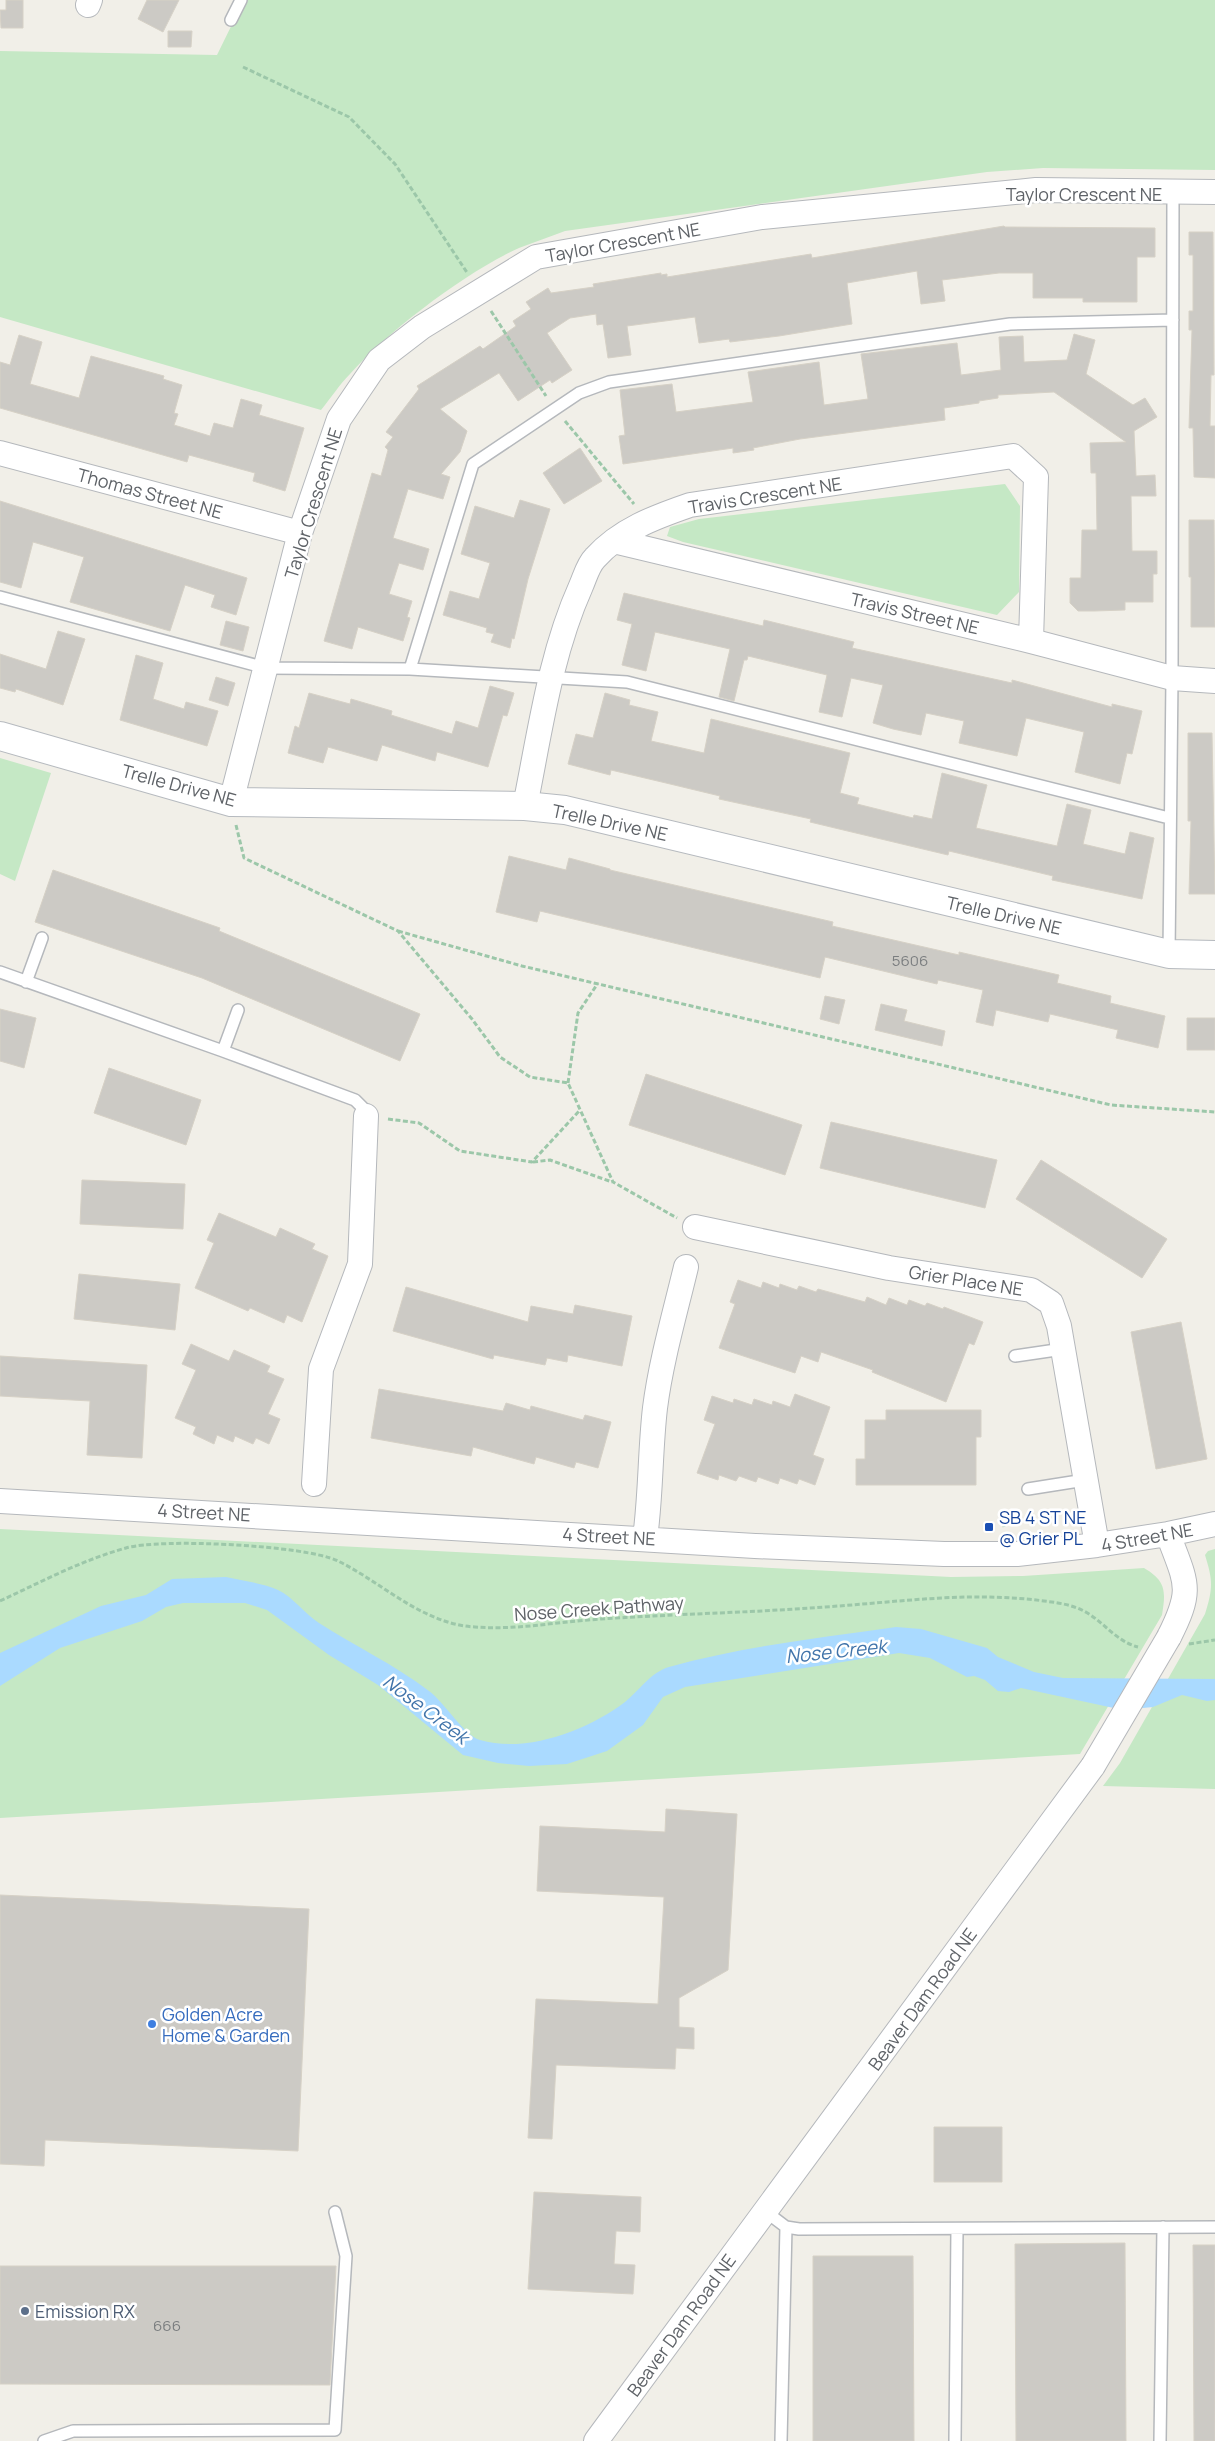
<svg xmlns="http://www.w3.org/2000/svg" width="1215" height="2441" viewBox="0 0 1215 2441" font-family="Manrope,sans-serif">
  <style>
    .green { fill: #c5e8c5 }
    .water { fill: #aadaff }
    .building { fill: #cccac5; stroke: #d6d1c6 }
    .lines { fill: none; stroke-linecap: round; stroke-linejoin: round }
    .lane-casing { stroke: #b5b8bc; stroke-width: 14 }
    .street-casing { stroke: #b5b8bc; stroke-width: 26 }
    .secondary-casing { stroke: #b6babf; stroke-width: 30 }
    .path { stroke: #9cc7a9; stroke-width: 3; stroke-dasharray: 5 2.5; stroke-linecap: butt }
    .lane { stroke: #fff; stroke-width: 11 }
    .street { stroke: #fff; stroke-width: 24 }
    .secondary { stroke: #fff; stroke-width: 28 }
    .street-bridge-casing { stroke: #b5b8bc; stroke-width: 26; stroke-linecap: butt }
    .street-bridge { stroke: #fff; stroke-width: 24 }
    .transit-dot { fill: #1a4fb4; stroke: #fff; stroke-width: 2 }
    .shop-dot { fill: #3f7fe0; stroke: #fff; stroke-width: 2 }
    .service-dot { fill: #5c6f8a; stroke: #fff; stroke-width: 2 }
    .labels { text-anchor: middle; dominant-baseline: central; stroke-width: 5; stroke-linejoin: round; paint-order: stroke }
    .number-label { font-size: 15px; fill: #7a7d7f }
    .street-label { font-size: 18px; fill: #5f6368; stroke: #fff }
    .transit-label { font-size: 18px; fill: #164399; stroke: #fff; text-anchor: start }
    .shop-label { font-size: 18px; fill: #366cbe; stroke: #fff; text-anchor: start }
    .service-label { font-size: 18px; fill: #4e5e75; stroke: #fff; text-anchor: start }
    .water-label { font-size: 19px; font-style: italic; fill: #4174aa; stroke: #fff }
  </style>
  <rect width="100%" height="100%" fill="#f1efe8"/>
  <path class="green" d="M244,0h971v170l-172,-2 -56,4 -422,59c-15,6 -31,11 -46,17 -53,24 -131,83 -169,126 -11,11 -19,24 -29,36l-321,-93v-266l217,4z
    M1005,484l15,22 -1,86 -22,23 -314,-73 -16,-6 3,-9 29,-8z
    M0,758l51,15 -36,108 -15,-7z
    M0,1529l951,48 72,-1 121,-8c22,13 22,23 18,47l-82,139 -1080,64z
    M1215,1549v240l-112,-3 17,-23 85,-149c8,-26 8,-33 0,-59l3,-4z"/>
  <path class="water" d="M226,1577c17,4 37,6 52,13 15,7 27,24 41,33 36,23 76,42 110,68 15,11 36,45 51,49 46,14 108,-10 145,-38 14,-11 26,-30 44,-35 74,-21 151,-29 227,-40l25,2 66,19 11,9 36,15 29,6 152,1v21l-8,1 -25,-6 -29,12 -30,3 -102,-22 -12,4 -11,-1 -13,-11 -11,-4 -7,1 -37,-19 -31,-5 -214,34 -22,10 -20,28 -36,26 -40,13 -38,2 -31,-3 -35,-8 -85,-70 -49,-30 -62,-45 -22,-7h-62l-17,4 -24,14 -82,27 -60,38v-33l101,-47 45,-11 26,-16z"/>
  <path class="building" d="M6,0h17v28h-22l-1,-18h6z
    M147,0h32l-16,32 -25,-13z
    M168,31h24l-1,16h-23z
    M1004,226l1,1 150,1v29h-18v45h-54v-4h-50v-25h-34l-57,7 3,21 -24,3 -4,-33 -70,12 5,41 -73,12 -49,6 -1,-3 -30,4 -4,-26 -68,9 4,29 -23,3 -5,-34 -6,1 -1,-11 -26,4 -23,15 25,37 -20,13 -2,-3 -32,21 -19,-28 -59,36 27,22 -7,21 -19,22 9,3 -7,22 -35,-10 -15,49 36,11 -6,21 -24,-7 -10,31 23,7 -5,16 3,1 -7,23 -45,-14 -6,22 -28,-8 48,-168 9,3 7,-26 -3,-3 8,-10 -7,-5 33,-43 -2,-3 63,-40 3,3 33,-23 -3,-5 18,-12 -5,-7 22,-14 3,5 43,-6 -1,-3 68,-11v2l6,-1v3l144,-23 1,4z
    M1189,232h24l1,143h-3l-1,51h5v52l-21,-1 -1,-49h-4l3,-98h-3v-19h4v-56h-4z
    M1074,334l21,6 -9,34 47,31 12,-7 12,19 -23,14 2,45 19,-1 1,21h-25l1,55h25v23h-4v28h-28v8l-31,1h-16l-8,-8v-25h11l1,-48h15l-1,-57h-5l-1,-30 36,-1 -72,-50 -56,3v3l-19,3v2l-35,5 1,12 -145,19 -47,9 1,2 -21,3v-5l-110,16 -4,-28 6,-1 -5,-45 52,-6 4,28 77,-10 -5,-30 71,-10 5,43 44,-6 -7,-45 96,-11 4,32 40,-5 -2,-33 24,-1 1,26 43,-2z
    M19,335l23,7 -12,42 49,14 12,-42 73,20 -1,3 19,6 -8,28 4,1 -4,11 36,11 4,-13 19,5 8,-29 21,6 -3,10 45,13 -19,63 -32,-10 2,-8 -66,-18 -2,7 -187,-54v-46l10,3z
    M580,448l22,33 -38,23 -21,-31z
    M520,500l30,9 -22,70 -14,60 -2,-1 -2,10 -19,-6 3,-8 -8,-2 1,-4 -44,-13 7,-24 29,8 11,-36 -29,-9 14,-48 39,12z
    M0,501l247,77 -11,37 -25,-8 4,-12 -30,-10 -15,46 -100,-29 14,-45 -51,-15 -12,46 -21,-6z
    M1189,520h25l1,107h-24v-50h-2z
    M624,593l139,33 1,-6 90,22 -2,6 160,35v-3l100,27v-3l30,7 -10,43 -5,-1 -7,31 -45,-12 9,-40 -58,-14 -9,38 -58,-13 5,-22 -38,-8 -5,22 -28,-6 -20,-6 10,-38 -32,-7 -9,39 -23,-5 8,-37 -79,-19 -1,4h-3l-10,41 -15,-4 11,-48 -75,-17 -9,39 -24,-6 10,-41 -15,-4z
    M226,621l23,6 -6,24 -23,-6z
    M58,631l27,8 -22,66 -47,-16 -1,3 -15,-4v-34l46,15z
    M136,655l27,8 -10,36 31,10 2,-7 32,9 -11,35 -87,-26z
    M216,677l19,6 -7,23 -19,-6z
    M490,686l24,7 -7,23 -4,-1 -15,52 -51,-15 -2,9 -53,-16 -5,16 -49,-14 -5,16 -35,-10 7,-27 4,2 10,-35 41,11 1,-5 41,12 -1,4 61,19 4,-13 22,7z
    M605,693l25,7 -1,5 29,7 -7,29 53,12 7,-34 139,34 -10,40 19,5 -2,6 56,14 1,-3 18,4 10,-46 45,12 -11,43 81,18 10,-42 24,6 -8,34 42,10 5,-22 24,6 -12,61 -90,-19 1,-4 -104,-25 -1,4 -113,-27 -25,-6 1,-3 -92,-20 1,-3 -54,-13 -55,-13 -1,5 -42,-11 8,-30 17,4z
    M1188,733h24l3,161h-26l2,-73h-3z
    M509,856l57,14 3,-12 41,11v1l223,52 -1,4 127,29v-3l100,23 -2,8 54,13 -1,7 55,13 -7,32 -42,-10 2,-8 -68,-16 -2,8 -52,-12 -3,16 -17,-4 7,-32 -45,-10 -1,4 -112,-27 -5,21 -280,-67 -3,11 -41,-10z
    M53,870l167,58 -1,3 201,83 -20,47 -198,-83 -167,-56z
    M825,996l20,4 -6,24 -19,-5z
    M881,1004l26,6 -3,11 41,10 -3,15 -67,-16z
    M0,1009l36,9 -12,50 -24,-7z
    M1187,1018h28v32h-28z
    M109,1068l92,32 -15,45 -92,-32z
    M646,1074l156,51 -17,50 -156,-50z
    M831,1122l166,38 -12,48 -165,-40z
    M1041,1160l126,79 -25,39 -126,-79z
    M82,1180l103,4 -2,45 -103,-5z
    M219,1213l57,24 4,-9 35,16 -3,5 16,7 -26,66 -15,-7 -3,8 -34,-15 -2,3 -53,-23 19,-45 -7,-3z
    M79,1274l101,10 -5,46 -101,-11z
    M738,1280l23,8 2,-6 16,6 1,-4 17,6 2,-4 17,6 2,-3 47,13 2,-5 19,8 3,-7 18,7 2,-5 16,6 2,-3 16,6 1,-2 39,15 -9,23 -5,-2 -23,59 -74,-30 1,-2 -52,-18 -3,10 -17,-6 -6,17 -76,-25 16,-44 -5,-2z
    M406,1287l122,35 3,-16 42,8 2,-9 57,11 -10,50 -54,-11 -1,7 -20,-4 -2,7 -51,-10 -1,4 -100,-28z
    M1181,1322l26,137 -51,10 -25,-137z
    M191,1344l38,17 5,-11 36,16 -3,6 17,7 -16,35 12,5 -11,25 -13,-6 -3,6 -18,-8 -2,6 -16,-7 -3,9 -21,-10 3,-7 -21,-9 21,-48 -14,-6z
    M0,1356l147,9 -5,93 -55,-3 3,-54 -90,-5z
    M379,1389l124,22 3,-8 24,7 1,-4 52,14 2,-5 26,7 -13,46 -22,-6 -2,6 -38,-11 -2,7 -61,-17 -2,9 -100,-18z
    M795,1394l35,13 -17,48 11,4 -9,26 -16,-6 -2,5 -17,-6 -2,6 -20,-7 -2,5 -17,-6 -3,5 -17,-6 -1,5 -21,-7 18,-49 -11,-4 8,-24 21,7 1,-4 18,6 2,-6 18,6 1,-4 17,6z
    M886,1410h95v27h-5v48h-120v-26h9v-39h21z
    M666,1809l71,5 -9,156 -49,28v29l15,1v21l-18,-1 -1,21 -119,-4 -4,74 -24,-1 8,-139 122,5 6,-107 -127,-6 3,-65 125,6z
    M0,1895l309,14 -11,242 -253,-11 -1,26 -44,-2z
    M934,2127h68v55h-68z
    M534,2192l107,5 -1,35 -24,-1 -2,33 21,1 -2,29 -105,-5z
    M1125,2243l1,198h-110l-1,-197z
    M1193,2245h22v196h-21z
    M813,2256h100l1,185h-101z
    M0,2266h336l-6,119 -330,-1z"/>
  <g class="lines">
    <defs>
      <path id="lane" d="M231,20l10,-20
        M0,597l266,71 144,1 217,13 542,136
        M410,669l63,-205 106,-71 30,-11 401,-58 163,-4
        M1169,954l3,-276 1,-485
        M0,972l223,79 15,-41
        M26,982l16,-44
        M223,1051l132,49 10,10 1,6
        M1015,1356l48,-7
        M1028,1489l57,-9
        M765,2211l21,16 13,2 416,-2
        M44,2441l29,-10 262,-1 11,-174 -11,-44
        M781,2441l5,-214
        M955,2441l2,-212
        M1160,2441l3,-214"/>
      <path id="street" d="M88,5l2,-5
        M0,453l300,80
        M614,541l417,100 141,37 43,3
        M231,802l69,-269 39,-114 40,-59 43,-33 114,-70 226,-40 274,-27 179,2
        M525,806c15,-74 25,-151 56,-220 4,-9 7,-21 14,-28 25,-28 60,-41 95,-53l323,-49 23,21 -5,164
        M695,1227l194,41 142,22 20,13 8,23 38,219
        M314,1484l7,-115 39,-105 6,-148
        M0,1501l755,45 189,8h73l80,-9 71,-11 47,-10
        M1168,1534c18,49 26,54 1,103
        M645,1538c6,-43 5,-87 10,-130 6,-47 20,-95 31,-141
        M596,2441l497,-675"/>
      <path id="secondary" d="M0,736l231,66 294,4 40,4 604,144 46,1"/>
    </defs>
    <use href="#lane" class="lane-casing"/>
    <use href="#street" class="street-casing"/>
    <use href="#secondary" class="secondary-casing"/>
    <path class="path" d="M243,67l106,50 46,47 73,110
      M491,311l55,85
      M565,421l69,83
      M236,825l8,33 154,73 74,88 28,38 30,20 38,6 45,99 64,36
      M398,931l124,35 589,139 104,7
      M568,1083l10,-70 20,-30
      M388,1119l31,4 41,28 72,11 48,-52
      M533,1162l17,-2 62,22
      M1003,1517l1,10
      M0,1601c41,-19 82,-41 126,-53 34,-10 179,-3 212,13 45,22 84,63 137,66 39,3 75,-4 113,-7 79,-6 158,-7 237,-13 74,-5 145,-16 219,-6 16,2 31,4 45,13 17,11 29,28 49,33
      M1189,1644l26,-4"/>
    <use href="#lane" class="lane"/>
    <use href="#street" class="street"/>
    <use href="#secondary" class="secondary"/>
    <defs>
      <path id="street-bridge" d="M1093,1766l76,-129"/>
    </defs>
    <use href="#street-bridge" class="street-bridge-casing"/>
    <use href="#street-bridge" class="street-bridge"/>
  </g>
  <rect class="transit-dot" x="984" y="1522" width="10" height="10" rx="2.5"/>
  <circle class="shop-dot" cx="152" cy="2024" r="5"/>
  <circle class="service-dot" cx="25" cy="2311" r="5"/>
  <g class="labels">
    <g class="number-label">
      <text x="910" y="960">5606</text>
      <text x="167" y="2325">666</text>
    </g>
    <g class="street-label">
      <text x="1084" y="194">Taylor Crescent NE</text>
      <text transform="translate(623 242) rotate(-10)">Taylor Crescent NE</text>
      <text transform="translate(150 493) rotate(15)">Thomas Street NE</text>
      <text transform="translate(765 495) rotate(-9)">Travis Crescent NE</text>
      <text transform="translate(313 503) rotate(-73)">Taylor Crescent NE</text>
      <text transform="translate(915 613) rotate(13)">Travis Street NE</text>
      <text transform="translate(179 785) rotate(15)">Trelle Drive NE</text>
      <text transform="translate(610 822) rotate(12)">Trelle Drive NE</text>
      <text transform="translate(1004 915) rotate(13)">Trelle Drive NE</text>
      <text transform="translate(966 1280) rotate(9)">Grier Place NE</text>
      <text transform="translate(204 1512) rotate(3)">4 Street NE</text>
      <text transform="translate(609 1536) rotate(3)">4 Street NE</text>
      <text transform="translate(1147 1537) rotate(-10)">4 Street NE</text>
      <text transform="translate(599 1608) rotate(-4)">Nose Creek Pathway</text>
      <text transform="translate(922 1999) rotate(-54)">Beaver Dam Road NE</text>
      <text transform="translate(681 2325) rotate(-54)">Beaver Dam Road NE</text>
    </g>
    <g class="transit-label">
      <text x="999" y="1517">SB 4 ST NE<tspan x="999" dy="21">@ Grier PL</tspan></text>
    </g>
    <g class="shop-label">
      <text x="162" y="2014">Golden Acre<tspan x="162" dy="21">Home &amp; Garden</tspan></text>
    </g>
    <g class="service-label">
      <text x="35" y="2311">Emission RX</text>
    </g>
    <g class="water-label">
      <text transform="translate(836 1651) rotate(-6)">Nose Creek</text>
      <text transform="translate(426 1709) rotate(37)">Nose Creek</text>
    </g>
  </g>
</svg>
